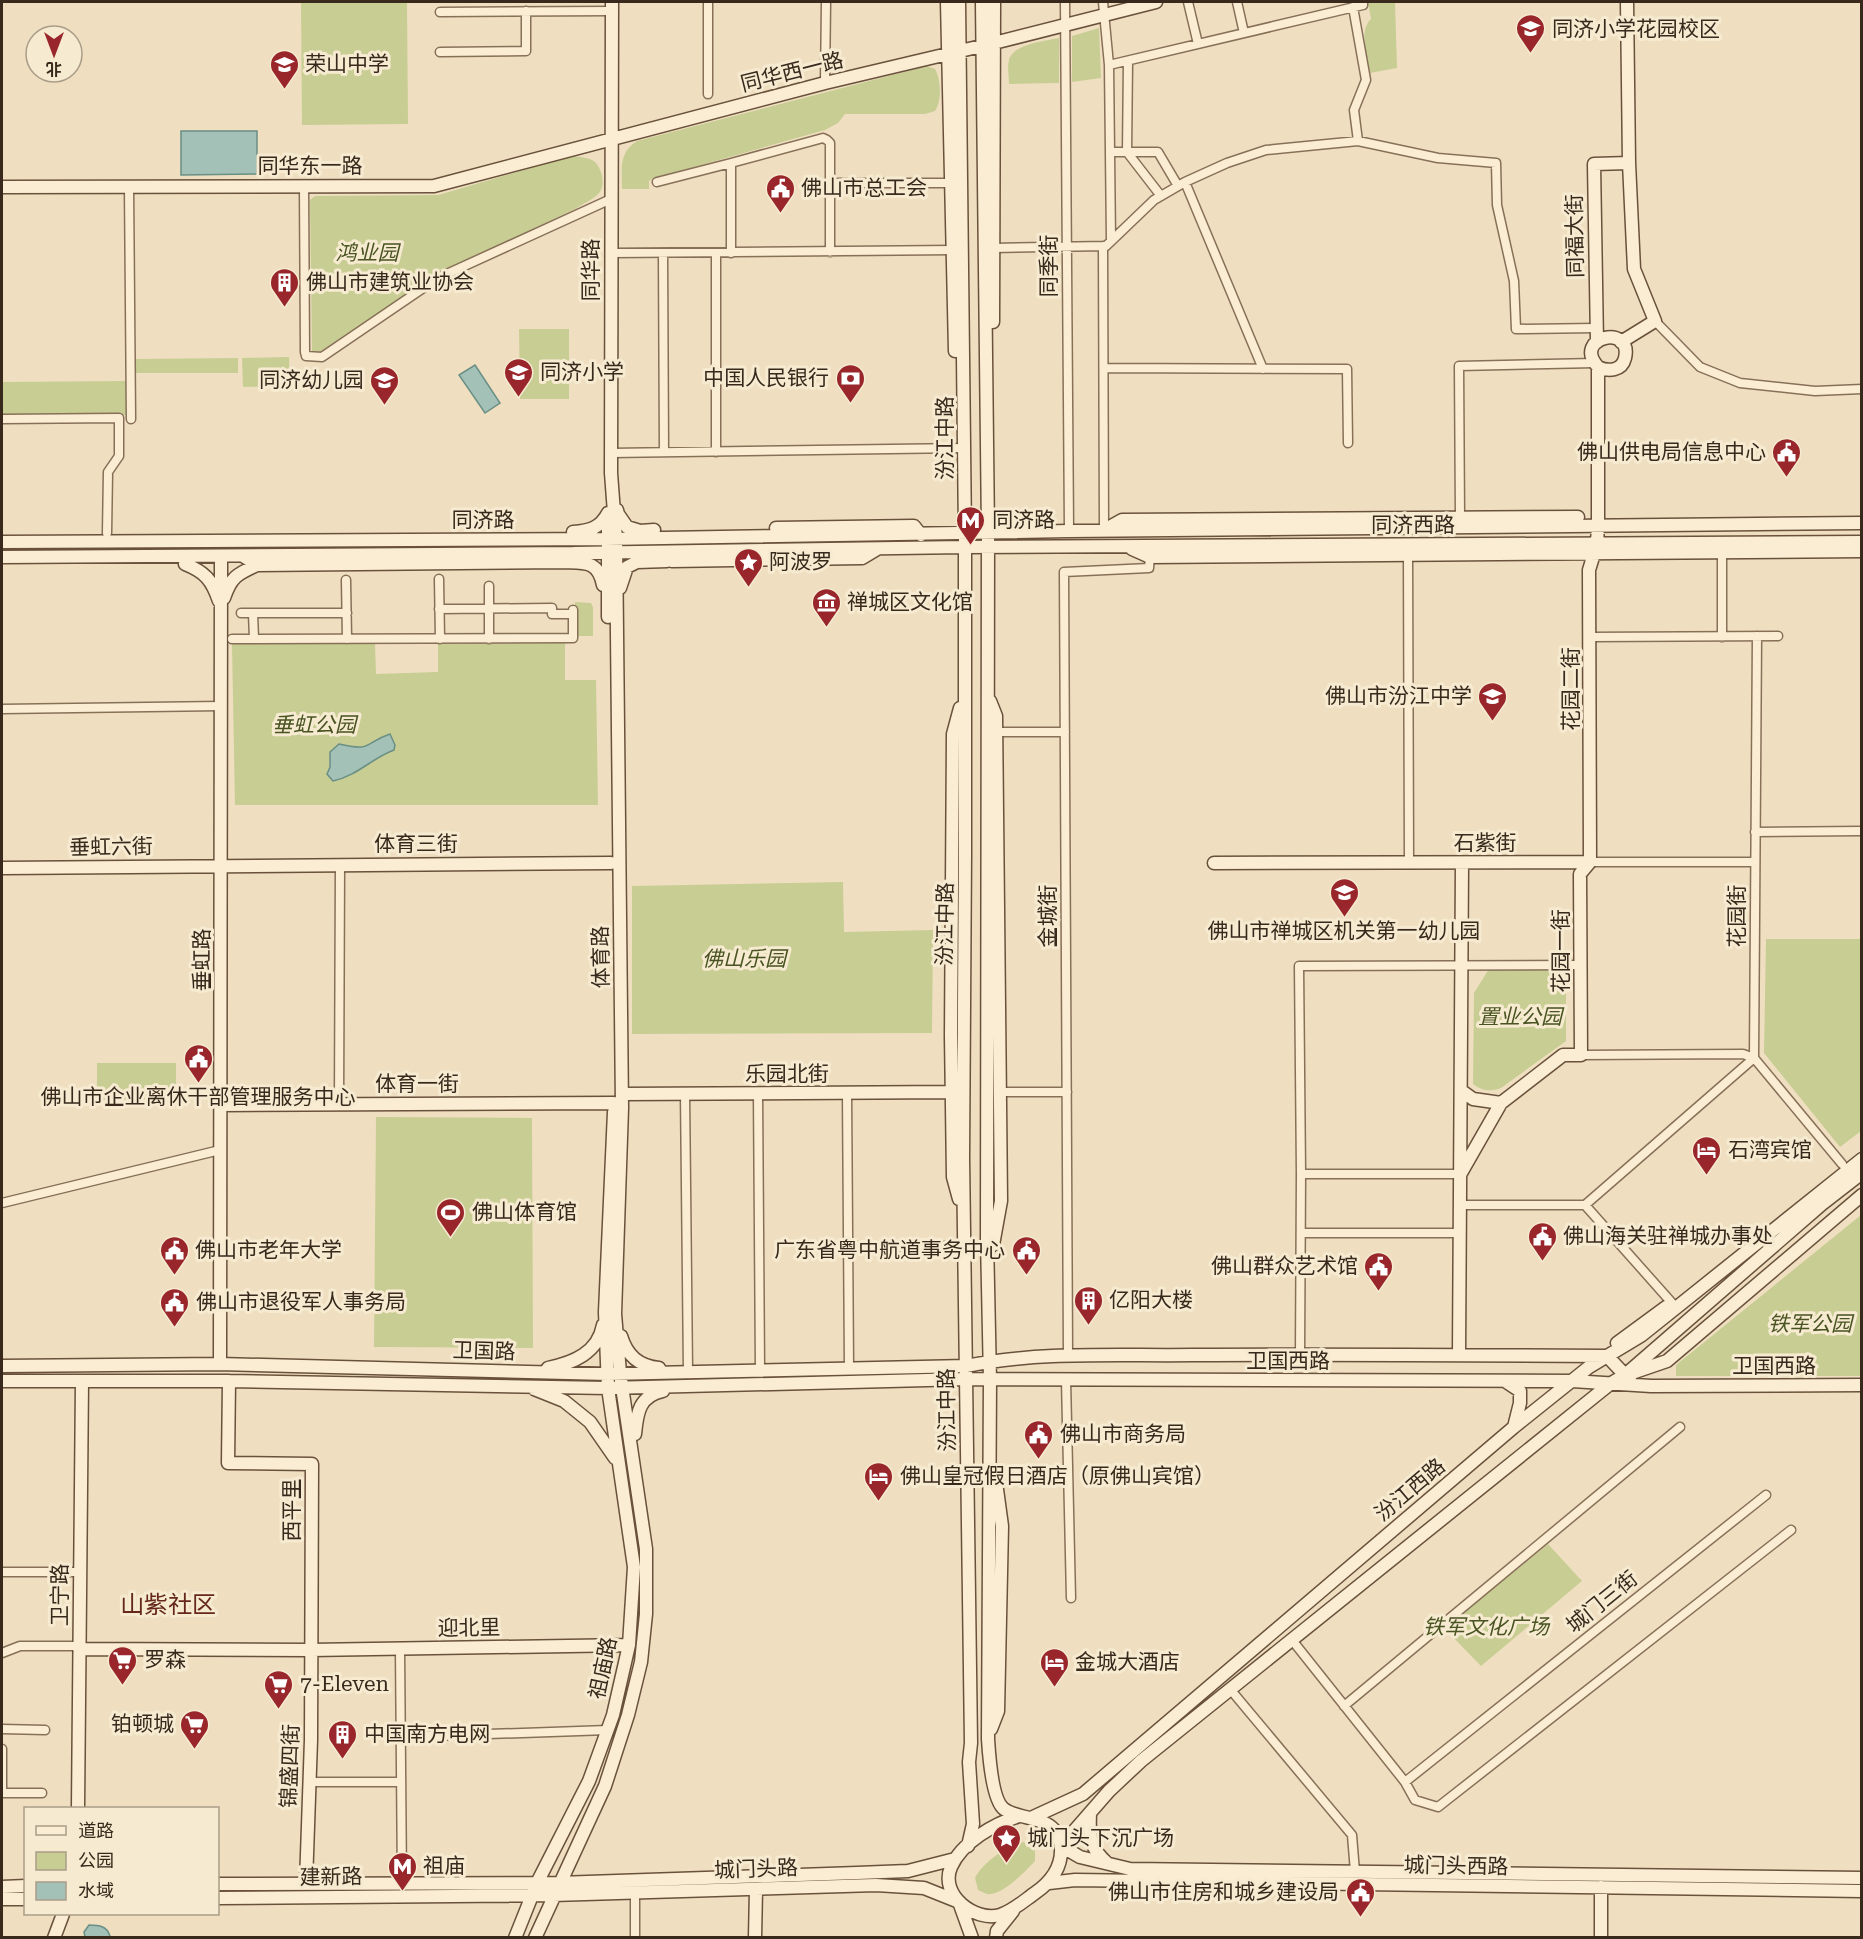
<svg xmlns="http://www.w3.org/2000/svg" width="1863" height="1939" viewBox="0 0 1863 1939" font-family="'Roboto Serif','Noto Sans SC',serif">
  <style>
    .green { fill: #c8cd94 }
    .water { fill: #a3c1b7; stroke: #6a8f85; stroke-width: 1.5 }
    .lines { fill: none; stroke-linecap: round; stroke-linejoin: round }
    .street-casing { stroke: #887058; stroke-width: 11 }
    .secondary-casing { stroke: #6a513b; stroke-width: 15 }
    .street { stroke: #faedd3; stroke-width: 8 }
    .secondary { stroke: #faedd3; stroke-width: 12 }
    .labels { text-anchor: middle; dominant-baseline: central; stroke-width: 6; stroke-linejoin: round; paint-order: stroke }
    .poi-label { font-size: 21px; fill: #38291c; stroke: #f6ead0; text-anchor: start }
    .street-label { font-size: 21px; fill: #38291c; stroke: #f6ead0 }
    .park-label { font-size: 21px; font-style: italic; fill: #495422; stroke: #f6ead0 }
    .quarter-label { font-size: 24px; fill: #65281b; stroke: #f6ead0 }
  </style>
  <rect width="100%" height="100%" fill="#efdfc0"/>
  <path class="green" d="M301,2h106l1,122 -106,1z
    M1368,2h27l2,66 -27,5c-2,-16 -12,-42 1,-54z
    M1099,28l2,50 -29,4v-46z
    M1059,38v45l-50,1c0,-8 -2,-17 0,-24 3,-16 37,-19 50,-22z
    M927,66l8,3c6,10 7,32 0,42l-10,3h-80l-7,9 -13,7 -173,49 -3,2v8h-27c0,-20 -4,-36 15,-48z
    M572,156c7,1 17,1 23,6 7,7 11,23 4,31 -6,7 -17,11 -24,16l-139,66 -115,78 -6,1 -3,-3 -2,-151 5,-4 123,-1z
    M519,329h50v70h-49z
    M289,357l1,29 -47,1 -1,-29z
    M238,358v15h-104v-14z
    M128,381v34h-126v-33z
    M575,602l16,1 2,4v29h-18z
    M565,643v37h31l2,125h-363l-3,-161h143l1,30 62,-2v-28z
    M843,882l1,50 89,-2 -1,103 -300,1v-148z
    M1766,939h95v192l-21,16 -76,-94z
    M1489,969h77v72l-65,47c-11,4 -19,3 -28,-4l1,-91z
    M97,1063h79v36l-79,1z
    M376,1117l156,1 1,230 -159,-1z
    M1861,1215v161h-185v-11z
    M1548,1544l34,37 -101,85 -37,-38z
    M1024,1842l11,7v12c-9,10 -34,36 -48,33 -3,-1 -6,-3 -9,-4l-3,-12c8,-16 32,-32 49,-36z"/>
  <path class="water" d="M181,131h76v43l-76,1z
    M475,365l25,38 -15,10 -26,-38z
    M390,734l5,11 -1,5c-22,8 -37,26 -61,31l-6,-7 3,-7v-15l9,-8c34,8 24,-1 51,-10z
    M89,1925c10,0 18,1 21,11l-1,1h-24l-1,-5z"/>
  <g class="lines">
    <defs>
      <path id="street" d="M1065,2l4,529
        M1103,2l6,63 2,176
        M1188,2l10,42
        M1237,2l7,31
        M1353,7l13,73 -12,30 4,31
        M440,12l172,-1
        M440,52l86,-1v-40
        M1128,61l-1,91h31l20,34
        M1109,65l254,-60v-3
        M825,83l1,-81
        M708,94v-92
        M1110,152h17l34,44
        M657,182l74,-19
        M1185,182l78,187
        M830,183h120
        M129,186l2,233
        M304,186l1,166 1,4 16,1 116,-79 173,-79
        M1103,246l1,285
        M993,248l113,-2 48,-46 31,-18 42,-19 39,-13 92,-9 80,17 58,5 1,42 17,76 2,48 80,-1
        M611,253l344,-3
        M663,253l1,199
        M716,253v199
        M731,253v-90l92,-25 4,2 3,3v109
        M1655,321l45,46 40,16 75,8 47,-2
        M1104,368l243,1 1,74
        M2,419l117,-1v38l-11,16 -1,61
        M611,453l353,-5
        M1460,518l-1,-152 136,-3
        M1722,552v85
        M1408,554l1,309
        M439,579l1,60
        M346,580l1,59
        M489,586v53
        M439,609l113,-1v6h21
        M241,613h106
        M253,613l1,26
        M1757,636l-3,422 88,106
        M1590,637l188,-1
        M232,639l341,-1v-28
        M2,709l219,-3
        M996,732h69
        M1755,832l107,-1
        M1590,862h165
        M1581,1055l162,-1 11,4
        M1000,1092h67
        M685,1093l3,279
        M758,1093l2,278
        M847,1093l2,275
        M339,1104l1,-240
        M1301,1174h159
        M2,1203l218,-53
        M1460,1205h125l169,-147
        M1585,1205l87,98
        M1301,1233h159
        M848,1246h116
        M1300,1354l1,-180 -2,-208 282,-1
        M1068,1356l-4,-784 85,-4 1,-11
        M1066,1380l5,218
        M2,1572h78
        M1292,1640l113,142 10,18 23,7 353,-277
        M400,1649l2,234
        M2,1653l18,-7h59
        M1230,1689l122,146 3,37
        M1344,1706l336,-279
        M2,1729l43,1
        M401,1737l207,-7
        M2,1749v44
        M309,1782h92
        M1405,1782l361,-287
        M2,1793h40
        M635,1893v45"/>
      <path id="secondary" d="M947,2l8,349
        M959,2l6,532v319l-2,305 8,585 -2,19 4,62 -5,22
        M982,2l6,531 -1,706 3,141 -2,359c1,16 4,61 16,70 17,13 54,4 57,39 1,20 -10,34 -26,45 -10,7 -22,18 -35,22 -25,7 -61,-20 -49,-48 11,-25 43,-43 68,-51
        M2,187l432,-1 391,-103 169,-40 162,-41
        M993,322l1,-320
        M1597,342l-3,-178 35,-1 -2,-161
        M1621,342l34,-21 -21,-52 -5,-106
        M617,510l1,4 9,13 13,4 14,-1
        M608,515v102
        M776,528l138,-2 7,9
        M1106,529l16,-9 456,-3
        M573,532c17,-1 27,-4 35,-19
        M2,542l604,-3 463,-8 793,-8
        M1132,549l18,8 712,-6
        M656,554l16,7 190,-3 15,-9
        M243,556l14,9 304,-3 13,-9
        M2,557l572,-4 390,-6 898,-5
        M561,562c22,1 37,-3 42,23
        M185,564c20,8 27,16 34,37
        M620,588l7,-21 10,-5 30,-1
        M224,598c7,-21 13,-24 33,-33
        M990,701l6,15 5,485 -8,44
        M1590,862l-1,-292 8,-26 1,-19v-158c-27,-30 35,-44 27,-9 -3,13 -17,14 -27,9
        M1214,863l376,-1
        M2,868l609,-5
        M1462,1091l11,8 28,4
        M622,1094l330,-2
        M221,1105l393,-2
        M1461,1173l40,-70 62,-48h18l-1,-181 10,-12
        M959,1199l-6,-22 -2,-141 2,-302 7,-26
        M621,1336c6,20 18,30 38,32
        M1617,1343l49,-36
        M1459,1354l3,-491
        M1607,1356l18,19 5,3
        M220,1364l1,-808
        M2,1366l218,-2 388,10 358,-8c74,-15 152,-10 227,-11 138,-1 276,0 414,1
        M548,1368c25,-5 50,-15 55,-43
        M1632,1373l35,-12 195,-166
        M2,1381h227l379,7 358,-9 606,2 79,5 211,-1
        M229,1381l-1,82 84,1 -1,276 -5,143
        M1505,1381l15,10v12l-6,24
        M534,1389l30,12 26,21 25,36
        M635,1434c2,-21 4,-38 28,-43
        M79,1649l232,1 318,-5
        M991,1729l7,-18 4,-185 -6,-44
        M78,1808l4,-427
        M1090,1813c-1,23 -1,34 17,50
        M1033,1817l50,-23 431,-367 75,-60 53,-32 220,-176
        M1061,1846l48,-55 32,-30 469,-377 15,-9 197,-171 40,-31
        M1061,1846l19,11 50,12 732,9
        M1049,1883l26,-3 787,11
        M218,1884l340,-1 299,-10 51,-2 47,-12
        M2,1887l24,-1
        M1601,1887v51
        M218,1898l335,-3 323,-10 48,3 35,14
        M2,1899h24
        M959,1902l13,36
        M54,1938l9,-24
        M515,1938l22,-55 52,-102 24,-66 16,-70 5,-78 -26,-179 -3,-76 9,-200
        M535,1938l70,-152 23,-71 13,-53 5,-48v-65l-26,-176 -5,-59 7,-206 -6,-569 -5,-66 1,-471
        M755,1938l1,-49
        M996,1938l1,-7 16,-20"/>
    </defs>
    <use href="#street" class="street-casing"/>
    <use href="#secondary" class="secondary-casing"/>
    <use href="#street" class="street"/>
    <use href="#secondary" class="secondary"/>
  </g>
  <defs>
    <symbol id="school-pin" viewBox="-11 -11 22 30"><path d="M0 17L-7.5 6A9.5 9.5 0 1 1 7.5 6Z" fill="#99262b" stroke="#f6ead0"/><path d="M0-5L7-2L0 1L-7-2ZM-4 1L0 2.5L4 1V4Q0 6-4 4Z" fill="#fff"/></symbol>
    <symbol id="civic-pin" viewBox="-11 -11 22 30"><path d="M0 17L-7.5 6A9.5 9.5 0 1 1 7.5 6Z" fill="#99262b" stroke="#f6ead0"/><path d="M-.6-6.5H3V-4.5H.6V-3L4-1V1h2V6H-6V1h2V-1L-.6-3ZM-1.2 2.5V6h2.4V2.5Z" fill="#fff"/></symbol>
    <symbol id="building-pin" viewBox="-11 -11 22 30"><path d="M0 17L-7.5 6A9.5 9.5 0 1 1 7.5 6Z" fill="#99262b" stroke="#f6ead0"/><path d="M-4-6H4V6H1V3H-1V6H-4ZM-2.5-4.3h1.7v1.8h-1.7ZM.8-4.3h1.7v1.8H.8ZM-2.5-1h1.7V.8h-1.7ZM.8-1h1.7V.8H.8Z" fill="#fff"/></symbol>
    <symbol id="bank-pin" viewBox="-11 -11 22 30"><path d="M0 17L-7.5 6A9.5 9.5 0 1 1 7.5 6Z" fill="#99262b" stroke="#f6ead0"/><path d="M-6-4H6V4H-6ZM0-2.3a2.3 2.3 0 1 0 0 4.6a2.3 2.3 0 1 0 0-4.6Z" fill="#fff"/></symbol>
    <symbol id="metro-pin" viewBox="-11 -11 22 30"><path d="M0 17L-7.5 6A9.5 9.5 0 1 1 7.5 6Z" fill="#99262b" stroke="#f6ead0"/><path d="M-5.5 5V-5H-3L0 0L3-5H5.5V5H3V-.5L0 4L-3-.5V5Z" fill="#fff"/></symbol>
    <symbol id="sight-pin" viewBox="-11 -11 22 30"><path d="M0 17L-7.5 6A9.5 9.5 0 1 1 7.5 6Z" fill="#99262b" stroke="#f6ead0"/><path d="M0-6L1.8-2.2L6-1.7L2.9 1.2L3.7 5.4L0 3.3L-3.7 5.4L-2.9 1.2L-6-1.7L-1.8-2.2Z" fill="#fff"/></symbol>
    <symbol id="museum-pin" viewBox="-11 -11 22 30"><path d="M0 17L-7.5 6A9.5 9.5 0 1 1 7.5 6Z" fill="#99262b" stroke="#f6ead0"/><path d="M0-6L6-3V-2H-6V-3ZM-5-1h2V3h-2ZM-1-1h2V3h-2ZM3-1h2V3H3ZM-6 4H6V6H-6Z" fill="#fff"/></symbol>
    <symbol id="hotel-pin" viewBox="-11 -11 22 30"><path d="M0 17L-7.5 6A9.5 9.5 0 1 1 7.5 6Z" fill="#99262b" stroke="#f6ead0"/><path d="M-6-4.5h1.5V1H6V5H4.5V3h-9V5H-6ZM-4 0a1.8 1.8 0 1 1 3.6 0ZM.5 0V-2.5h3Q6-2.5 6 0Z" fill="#fff"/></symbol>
    <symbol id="stadium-pin" viewBox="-11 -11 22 30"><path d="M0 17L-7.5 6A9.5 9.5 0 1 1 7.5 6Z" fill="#99262b" stroke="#f6ead0"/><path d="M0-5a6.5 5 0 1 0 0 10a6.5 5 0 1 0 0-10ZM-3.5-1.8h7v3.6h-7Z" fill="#fff"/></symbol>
    <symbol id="supermarket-pin" viewBox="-11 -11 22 30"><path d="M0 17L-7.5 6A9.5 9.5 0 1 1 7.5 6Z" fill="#99262b" stroke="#f6ead0"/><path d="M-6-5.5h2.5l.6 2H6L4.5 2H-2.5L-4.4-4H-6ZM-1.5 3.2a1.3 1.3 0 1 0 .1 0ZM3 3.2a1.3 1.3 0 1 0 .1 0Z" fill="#fff"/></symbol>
  </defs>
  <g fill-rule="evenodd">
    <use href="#school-pin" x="1514" y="12" width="33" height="45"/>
    <use href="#school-pin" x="268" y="48" width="33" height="45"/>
    <use href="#civic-pin" x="764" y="172" width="33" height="45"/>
    <use href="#building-pin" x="268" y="266" width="33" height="45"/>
    <use href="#school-pin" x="502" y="356" width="33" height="45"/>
    <use href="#bank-pin" x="834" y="362" width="33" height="45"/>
    <use href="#school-pin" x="368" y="364" width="33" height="45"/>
    <use href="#civic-pin" x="1770" y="436" width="33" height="45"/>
    <use href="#metro-pin" x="954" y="504" width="33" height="45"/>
    <use href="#sight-pin" x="732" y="546" width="33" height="45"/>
    <use href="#museum-pin" x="810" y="586" width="33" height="45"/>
    <use href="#school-pin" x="1476" y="680" width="33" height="45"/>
    <use href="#school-pin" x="1328" y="876" width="33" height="45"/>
    <use href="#civic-pin" x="182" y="1042" width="33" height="45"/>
    <use href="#hotel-pin" x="1690" y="1134" width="33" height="45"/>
    <use href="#stadium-pin" x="434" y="1196" width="33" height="45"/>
    <use href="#civic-pin" x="1526" y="1220" width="33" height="45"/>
    <use href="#civic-pin" x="158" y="1234" width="33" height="45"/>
    <use href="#civic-pin" x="1010" y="1234" width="33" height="45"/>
    <use href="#civic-pin" x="1362" y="1250" width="33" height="45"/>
    <use href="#building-pin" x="1072" y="1284" width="33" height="45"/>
    <use href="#civic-pin" x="158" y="1286" width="33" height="45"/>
    <use href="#civic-pin" x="1022" y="1418" width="33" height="45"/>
    <use href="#hotel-pin" x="862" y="1460" width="33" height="45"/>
    <use href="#supermarket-pin" x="106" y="1644" width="33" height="45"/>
    <use href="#hotel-pin" x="1038" y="1646" width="33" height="45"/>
    <use href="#supermarket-pin" x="262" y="1668" width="33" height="45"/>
    <use href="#supermarket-pin" x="178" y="1708" width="33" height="45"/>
    <use href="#building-pin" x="326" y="1718" width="33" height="45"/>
    <use href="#sight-pin" x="990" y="1822" width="33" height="45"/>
    <use href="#metro-pin" x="386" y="1850" width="33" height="45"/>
    <use href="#civic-pin" x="1344" y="1876" width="33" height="45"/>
  </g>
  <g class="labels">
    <g class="poi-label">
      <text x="1552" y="29">同济小学花园校区</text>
      <text x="305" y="64">荣山中学</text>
      <text x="801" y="188">佛山市总工会</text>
      <text x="306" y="282">佛山市建筑业协会</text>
      <text x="540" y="372">同济小学</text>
      <text x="829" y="378" text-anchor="end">中国人民银行</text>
      <text x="364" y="380" text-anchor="end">同济幼儿园</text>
      <text x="1766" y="452" text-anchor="end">佛山供电局信息中心</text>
      <text x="992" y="520">同济路</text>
      <text x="769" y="562">阿波罗</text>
      <text x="847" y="602">禅城区文化馆</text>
      <text x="1472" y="696" text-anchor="end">佛山市汾江中学</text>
      <text x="1344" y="931" text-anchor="middle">佛山市禅城区机关第一幼儿园</text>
      <text x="198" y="1097" text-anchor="middle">佛山市企业离休干部管理服务中心</text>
      <text x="1728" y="1150">石湾宾馆</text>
      <text x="472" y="1212">佛山体育馆</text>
      <text x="1563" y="1236">佛山海关驻禅城办事处</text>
      <text x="195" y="1250">佛山市老年大学</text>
      <text x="1005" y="1250" text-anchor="end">广东省粤中航道事务中心</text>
      <text x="1358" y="1266" text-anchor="end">佛山群众艺术馆</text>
      <text x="1109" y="1300">亿阳大楼</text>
      <text x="196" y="1302">佛山市退役军人事务局</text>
      <text x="1060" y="1434">佛山市商务局</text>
      <text x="900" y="1476">佛山皇冠假日酒店（原佛山宾馆）</text>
      <text x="144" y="1660">罗森</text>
      <text x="1075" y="1662">金城大酒店</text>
      <text x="300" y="1684">7-Eleven</text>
      <text x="174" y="1724" text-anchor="end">铂顿城</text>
      <text x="364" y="1734">中国南方电网</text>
      <text x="1027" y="1838">城门头下沉广场</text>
      <text x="423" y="1866">祖庙</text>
      <text x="1339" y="1892" text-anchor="end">佛山市住房和城乡建设局</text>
    </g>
    <g class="street-label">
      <text transform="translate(792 72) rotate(-14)">同华西一路</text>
      <text x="310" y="166">同华东一路</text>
      <text transform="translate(1575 236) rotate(-91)">同福大街</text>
      <text transform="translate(1049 266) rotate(-90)">同季街</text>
      <text transform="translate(591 270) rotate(-90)">同华路</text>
      <text transform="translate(945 438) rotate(-90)">汾江中路</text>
      <text x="483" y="520">同济路</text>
      <text x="1413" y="525">同济西路</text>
      <text transform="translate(1571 689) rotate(-90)">花园二街</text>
      <text x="1485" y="843">石紫街</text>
      <text x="416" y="844">体育三街</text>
      <text transform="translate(111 847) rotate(-1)">垂虹六街</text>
      <text transform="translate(1048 916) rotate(-90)">金城街</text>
      <text transform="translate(1737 916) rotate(-90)">花园街</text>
      <text transform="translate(945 924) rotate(-89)">汾江中路</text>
      <text transform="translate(1561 951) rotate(-90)">花园一街</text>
      <text transform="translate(601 957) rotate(-91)">体育路</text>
      <text transform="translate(202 960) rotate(-90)">垂虹路</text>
      <text x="787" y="1074">乐园北街</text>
      <text x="417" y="1084">体育一街</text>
      <text transform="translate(484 1351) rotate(2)">卫国路</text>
      <text x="1288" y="1361">卫国西路</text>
      <text x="1774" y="1366">卫国西路</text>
      <text transform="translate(947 1410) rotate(-91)">汾江中路</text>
      <text transform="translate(1410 1490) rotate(-40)">汾江西路</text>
      <text transform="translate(292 1510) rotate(-90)">西平里</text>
      <text transform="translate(60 1595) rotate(-90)">卫宁路</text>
      <text transform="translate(1602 1602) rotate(-39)">城门三街</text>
      <text transform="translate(469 1628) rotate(-1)">迎北里</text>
      <text transform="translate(603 1668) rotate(-78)">祖庙路</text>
      <text transform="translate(290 1766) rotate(-88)">锦盛四街</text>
      <text transform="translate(1456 1866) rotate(1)">城门头西路</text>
      <text transform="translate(756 1869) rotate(-2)">城门头路</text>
      <text transform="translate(331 1877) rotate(-1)">建新路</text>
    </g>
    <g class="park-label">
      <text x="367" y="253">鸿业园</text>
      <text x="314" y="725">垂虹公园</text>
      <text x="744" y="959">佛山乐园</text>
      <text x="1520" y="1017">置业公园</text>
      <text x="1810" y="1324">铁军公园</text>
      <text x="1486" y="1627">铁军文化广场</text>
    </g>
    <g class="quarter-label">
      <text x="168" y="1605">山紫社区</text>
    </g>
  </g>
  <rect width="1863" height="1939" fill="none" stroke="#38291c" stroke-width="6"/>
  <rect x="24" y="1807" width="195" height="108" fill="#f6ead0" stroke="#aa9d88" stroke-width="1.5"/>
  <rect x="36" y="1826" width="30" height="9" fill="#faedd3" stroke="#aa9d88" stroke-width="1.5"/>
  <text x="78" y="1837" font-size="18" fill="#38291c">道路</text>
  <rect x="36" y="1852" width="30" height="18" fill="#c8cd94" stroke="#aa9d88" stroke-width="1.5"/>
  <text x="78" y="1867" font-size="18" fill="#38291c">公园</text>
  <rect x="36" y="1882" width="30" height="18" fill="#a3c1b7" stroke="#aa9d88" stroke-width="1.5"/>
  <text x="78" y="1897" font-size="18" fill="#38291c">水域</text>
  <g transform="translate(54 54) rotate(180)"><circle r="28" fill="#f6ead0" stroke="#aa9d88" stroke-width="1.5"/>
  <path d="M0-4.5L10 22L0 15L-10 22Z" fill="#99262b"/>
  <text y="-9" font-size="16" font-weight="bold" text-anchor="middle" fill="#38291c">北</text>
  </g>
</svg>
